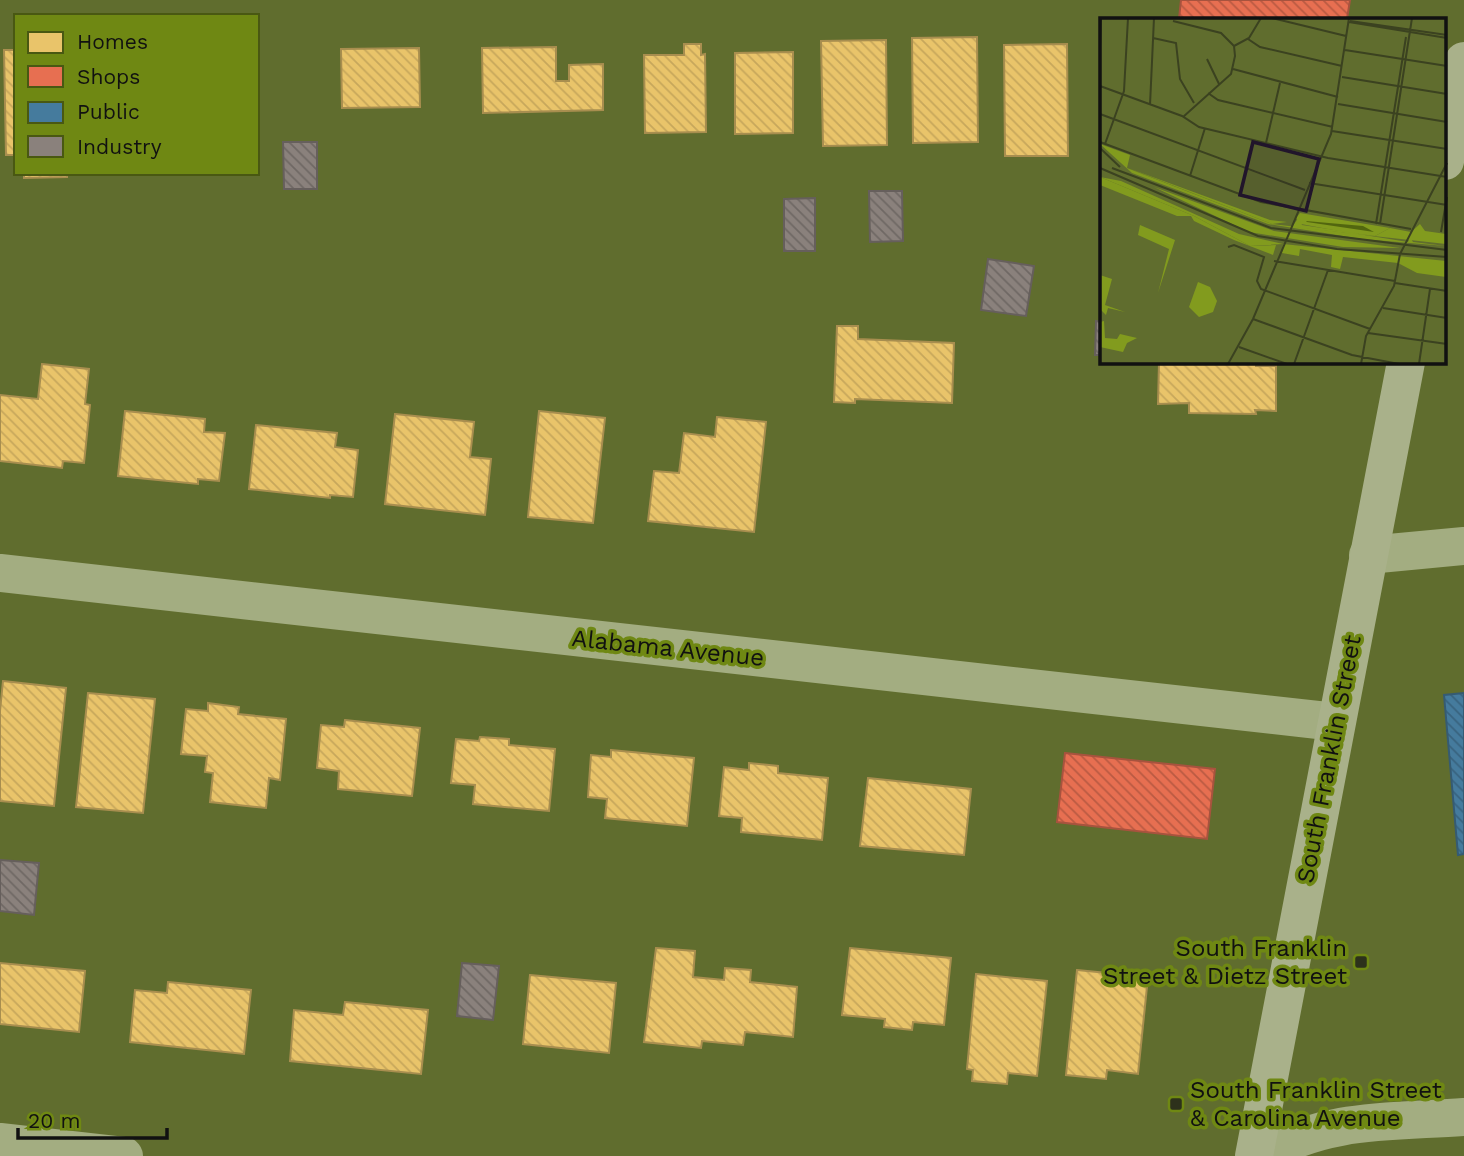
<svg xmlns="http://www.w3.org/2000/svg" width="1464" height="1156" viewBox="0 0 1464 1156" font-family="'Work Sans',sans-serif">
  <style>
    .homes { fill: url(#homes-back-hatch); stroke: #a88e4f; stroke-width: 2 }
    .shops { fill: url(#shops-back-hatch); stroke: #a7533e; stroke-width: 2 }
    .public { fill: url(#public-back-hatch); stroke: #355b73; stroke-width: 2 }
    .industry { fill: url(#industry-back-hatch); stroke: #665f5c; stroke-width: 2 }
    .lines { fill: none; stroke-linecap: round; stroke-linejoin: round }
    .street { stroke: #a3ad81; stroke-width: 38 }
    .secondary { stroke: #a9b18a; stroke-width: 38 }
    .poi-dot { fill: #2d311b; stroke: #6f8813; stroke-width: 2.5 }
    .labels { text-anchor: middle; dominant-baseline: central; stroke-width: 7; stroke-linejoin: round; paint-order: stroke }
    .street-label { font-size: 24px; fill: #111; stroke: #6f8813 }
    .poi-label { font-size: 24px; fill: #111; stroke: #6f8813; text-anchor: end }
    .inset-road { fill: none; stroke: #3b4220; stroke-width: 2 }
    .view { fill: #21152b; fill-opacity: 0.15; stroke: #21152b; stroke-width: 3.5 }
    .inset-edge { fill: none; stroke: #111; stroke-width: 3.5 }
  </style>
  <defs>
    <pattern id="homes-back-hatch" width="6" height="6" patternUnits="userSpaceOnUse" patternTransform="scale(1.75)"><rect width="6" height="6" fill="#e9c46a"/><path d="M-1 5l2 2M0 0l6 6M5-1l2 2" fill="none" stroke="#c7a75b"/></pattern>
    <pattern id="shops-back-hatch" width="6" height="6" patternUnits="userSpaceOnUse" patternTransform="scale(1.75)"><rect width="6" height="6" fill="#e76f51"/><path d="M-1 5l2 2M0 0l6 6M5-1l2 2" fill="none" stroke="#ba5a42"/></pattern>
    <pattern id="public-back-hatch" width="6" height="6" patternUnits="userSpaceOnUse" patternTransform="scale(1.75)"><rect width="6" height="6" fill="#457b9d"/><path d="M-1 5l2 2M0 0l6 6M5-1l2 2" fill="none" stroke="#38637f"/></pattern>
    <pattern id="industry-back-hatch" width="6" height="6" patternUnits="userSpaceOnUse" patternTransform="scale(1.75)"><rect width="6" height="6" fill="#8a817c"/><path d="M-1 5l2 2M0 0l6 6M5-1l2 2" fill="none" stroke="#6f6864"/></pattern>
  </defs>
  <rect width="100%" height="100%" fill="#606d2e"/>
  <path class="homes" d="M977,37l1,105 -65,1 -1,-105z
    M886,40l1,105 -64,1 -2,-105z
    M684,44h17v11l4,-1 1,78 -61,1 -1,-78h40z
    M1067,44l1,112h-63l-1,-111z
    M556,47v34h13v-16l34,-1v46l-120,3 -1,-65z
    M419,48l1,59 -78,1 -1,-59z
    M4,50h12v105h-10z
    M793,52v81l-58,1v-81z
    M24,173h43v4l-43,1z
    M837,326h21v13l96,4 -2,60 -97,-4v4l-21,-1z
    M1159,362h97v4h20v45l-21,-1 1,4 -67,-1v-10l-31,1z
    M42,364l47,5 -4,35 5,1 -6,58 -21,-2 -1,7 -62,-7v-66l38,4z
    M125,411l80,8 -1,13 21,1 -6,48 -21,-2v5l-80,-8z
    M539,411l66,7 -12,105 -65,-6z
    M395,414l79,8 -4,35 21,2 -6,56 -100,-11z
    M717,417l49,5 -12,110 -106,-11 6,-50 25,2 5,-40 31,4z
    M256,425l81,8 -2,14 23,3 -5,47 -23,-2v3l-81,-9z
    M3,681l63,7 -12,118 -54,-5v-90z
    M88,693l67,6 -12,114 -67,-6z
    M208,703l31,4 -1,7 48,5 -6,61 -11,-2 -3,30 -56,-6 3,-29 -8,-1 2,-16 -26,-2 5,-45 22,2z
    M345,720l75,8 -8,68 -74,-7 1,-18 -22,-3 4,-43 23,2z
    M480,737l29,2v6l46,4 -6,62 -76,-7 2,-19 -24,-2 5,-44 23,2z
    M611,750l83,8 -7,68 -82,-8 2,-19 -19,-2 3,-42 20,2z
    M749,763l29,3v7l50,5 -6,62 -81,-8 1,-14 -23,-2 5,-49 25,3z
    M868,778l103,11 -7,66 -104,-9z
    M656,948l39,3 -2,26 31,3 1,-12 26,2 -1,12 47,5 -4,50 -48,-5 -2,13 -41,-4 -1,7 -57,-6z
    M850,948l101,10 -7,67 -31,-3 -1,8 -28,-3 1,-8 -43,-4z
    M0,963l85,8 -6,61 -79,-8z
    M1077,970l71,7 -10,97 -31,-4 -1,9 -40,-4z
    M976,974l71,7 -10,95 -29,-3 -1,11 -35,-3 1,-11 -6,-1z
    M530,975l86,8 -7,70 -86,-9z
    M168,982l83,8 -7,64 -114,-12 5,-52 32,3z
    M345,1002l83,8 -7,64 -131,-13 4,-51 49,5z"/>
  <path class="shops" d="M1181,0h169l-3,19h-168z
    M1065,753l150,16 -8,70 -150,-17z"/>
  <path class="public" d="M1464,693v161l-6,1 -14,-160z"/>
  <path class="industry" d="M283,142h34v47h-33z
    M869,191h33l1,50 -33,1z
    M815,198v53h-31v-52z
    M988,259l46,7 -8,50 -45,-6z
    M1096,321l6,1v33h-7z
    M0,860l39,3 -5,52 -34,-4z
    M462,963l37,3 -6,54 -36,-4z"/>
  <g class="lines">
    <path class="street" d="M1368,555l96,-9
      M0,573l1336,149
      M0,1142l124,14
      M1265,1156c56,-39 134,-34 199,-39"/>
    <path class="secondary" d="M1445,161l19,-100
      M1254,1156l152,-794"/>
  </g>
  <g class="poi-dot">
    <rect x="1354" y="955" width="14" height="14" rx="3.5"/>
    <rect x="1169" y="1097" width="14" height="14" rx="3.5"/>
  </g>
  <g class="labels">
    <g class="street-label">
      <text transform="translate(668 648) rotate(6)">Alabama Avenue</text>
      <text transform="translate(1329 759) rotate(-79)">South Franklin Street</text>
    </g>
    <g class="poi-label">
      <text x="1347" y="948">South Franklin<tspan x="1347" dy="28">Street &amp; Dietz Street</tspan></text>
      <text x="1190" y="1090" text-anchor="start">South Franklin Street<tspan x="1190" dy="28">&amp; Carolina Avenue</tspan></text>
    </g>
  </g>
  <g transform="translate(1100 18)">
    <rect width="346" height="346" fill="#606d2e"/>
    <path d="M0,126l30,11 -3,13 145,56 77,9 -48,-9 -5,-6 4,-5 90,15 -15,8 -23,-3 56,9 2,-5 3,5 33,4 -84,-7 -94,-15 -136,-51zM0,159l21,4 118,53 44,10 -33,2 -56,-30zM54,169l120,44 126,17 -57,-1 -94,-15zM0,257l12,4 -7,26 20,7 -17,-4 -2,7 -6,-6z" fill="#829b1e"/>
    <path d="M28,150l142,52 17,2 -15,2zM0,159l94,39 56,30 26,-1 -3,10 -39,-15 -40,-19 -3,-5h-14l-77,-31zM199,199l3,8 73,11 15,-8 21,4 9,-8 5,7 21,3v10l-154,-17zM40,207l35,15 -17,53 11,-44 -31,-14zM183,226l163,17v16l-29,-4 -19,-10 -55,-6 -3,12 -9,-2 1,-12 -32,-6 -1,7 -17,-3zM4,303l1,17 12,1 3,-5 17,4 -10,5 -4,9 -23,-5v-25z" fill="#829b1e"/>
    <path d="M98,264l12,5 7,14 -4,11 -14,5 -10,-10z" fill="#829b1e"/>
    <path d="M206,203l57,5 11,6 -67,-10z" fill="#52660f"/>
    <path class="inset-road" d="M172,0l74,18M73,3l48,12 13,13 1,10 -4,18 -48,43M250,3l97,14M249,4l98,16M53,20l23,5 4,36 14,24M148,21l12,8 82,19M0,28l1,-28M134,28l15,-8 12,-20M245,32l102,16M107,41l12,25M133,51l105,28M242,59l105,17M0,68l82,30 17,11 129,31 119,19M108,75l10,7 115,27M238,86l109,18M50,87l4,-87M0,96l205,76M232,113l115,18M0,124l161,60 150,27M166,125l14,-60M5,126l19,-53 4,-73M0,130l20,19M0,150l158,68 79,13 110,8M12,150l159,60 176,22M90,158l15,-48M209,165l138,22M276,206l30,-187M280,206l32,-206M341,214l6,-35M128,229l6,-2 30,12 -7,24 4,8 109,40M174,243l121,20M295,265l52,8M283,290l64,10M153,301l99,36 47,9M268,315l79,11M139,329l48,17M128,346l25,-45 78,-185 18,-116M194,346l34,-94M261,346l5,-28 28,-50 6,-32 47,-91M319,346l11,-75"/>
    <path class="view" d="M153,124l66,17 -13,52 -66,-16z"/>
    <rect width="346" height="346" class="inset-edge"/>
  </g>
  <rect x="14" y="14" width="245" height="161" fill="#6f8813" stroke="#495812" stroke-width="2"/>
  <rect x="28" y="32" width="35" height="21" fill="#e9c46a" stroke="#495812" stroke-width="2"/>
  <text x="77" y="49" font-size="21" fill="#111111">Homes</text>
  <rect x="28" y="66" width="35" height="21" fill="#e76f51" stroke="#495812" stroke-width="2"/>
  <text x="77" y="84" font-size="21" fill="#111111">Shops</text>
  <rect x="28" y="102" width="35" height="21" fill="#457b9d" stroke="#495812" stroke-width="2"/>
  <text x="77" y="119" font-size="21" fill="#111111">Public</text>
  <rect x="28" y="136" width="35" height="21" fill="#8a817c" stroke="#495812" stroke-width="2"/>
  <text x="77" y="154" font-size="21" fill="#111111">Industry</text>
  <path d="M18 1128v10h149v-10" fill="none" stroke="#111111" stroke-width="3.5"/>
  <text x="28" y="1128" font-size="21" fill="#111111" stroke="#6f8813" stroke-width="5" paint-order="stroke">20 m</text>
</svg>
